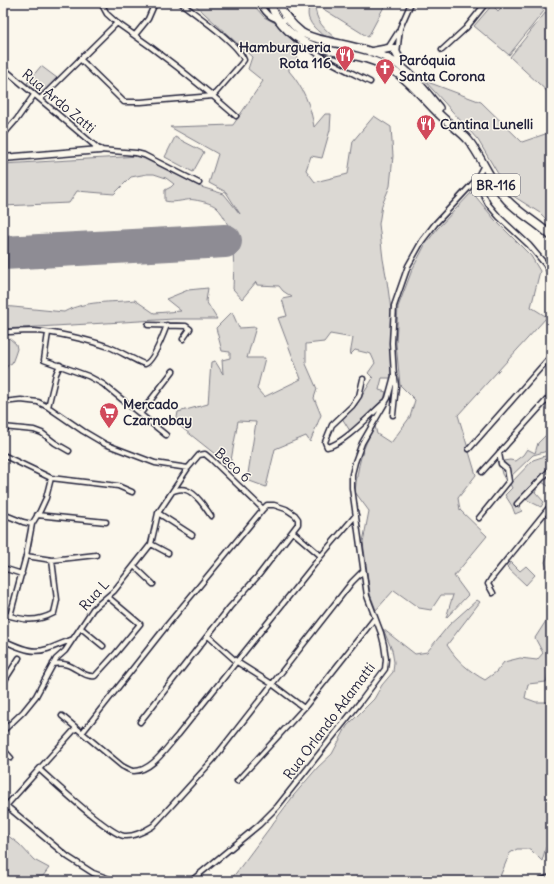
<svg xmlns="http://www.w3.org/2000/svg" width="554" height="884" viewBox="0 0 554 884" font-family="Delius,sans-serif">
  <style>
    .green { fill: #dbd8d3; stroke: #7e7d87 }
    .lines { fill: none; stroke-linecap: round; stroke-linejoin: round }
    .runway { stroke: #8e8c94; stroke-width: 34 }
    .street-casing { stroke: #22223b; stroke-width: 7 }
    .secondary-casing { stroke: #22223b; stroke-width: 9 }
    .primary-casing { stroke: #22223b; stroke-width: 10 }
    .street { stroke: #fbf7ec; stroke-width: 4 }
    .secondary { stroke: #fbf7ec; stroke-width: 6 }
    .primary { stroke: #fbf7ec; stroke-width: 7 }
    .labels { text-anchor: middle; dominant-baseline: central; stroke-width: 3; stroke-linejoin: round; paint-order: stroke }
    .shield { fill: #fbf7ec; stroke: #636270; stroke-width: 1 }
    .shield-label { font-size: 13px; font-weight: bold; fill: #22223b }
    .poi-label { font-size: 14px; font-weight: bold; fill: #22223b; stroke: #fbf7ec; text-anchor: start }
    .street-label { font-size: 14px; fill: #22223b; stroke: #fbf7ec }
  </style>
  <rect width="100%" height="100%" fill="#fbf7ec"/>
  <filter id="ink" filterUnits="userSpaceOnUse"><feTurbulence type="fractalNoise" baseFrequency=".025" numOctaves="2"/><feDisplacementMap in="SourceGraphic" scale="8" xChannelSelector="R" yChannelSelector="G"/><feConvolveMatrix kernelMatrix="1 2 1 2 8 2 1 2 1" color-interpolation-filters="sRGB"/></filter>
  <g filter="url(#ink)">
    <path class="green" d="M193,3h62l2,6 7,8 15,8 4,6 11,11 4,21 -9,-1v9c14,16 22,35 25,56l11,-13h6l-1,16 -8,28 -11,-2 -5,14 9,12 33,-8 5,-33 21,-25 17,11 2,29 -3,30 -8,19 -3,19 4,35 4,22 4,29v68h-9l-3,12 7,2 -2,7 -34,32 -8,-13 14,-12 17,-28 -5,-5 7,-10 -4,-9 -16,-4 -5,5 3,-17 -23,-4 -6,8 -18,2v20l11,25 -3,9 7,17 -11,27 -4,-6 -31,13 -9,38 -19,-7 9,-58 -18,-1 -8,45 -54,-43 2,-11 30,-8 3,-42 4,-1 8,13 -1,-14 8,-2v-6l-8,-1 -6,-23 16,-16 7,16 17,-1 -9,31h18l-8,31 7,8 37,-18 -23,-61 9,-2 -5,-17 10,-2 -9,-6 -4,-5 -22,-1 -1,-3 -14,17 -9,-10c1,-25 3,-64 -17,-82 -5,-4 -15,-6 -21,-7 -8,-2 -19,4 -30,1v-11l6,-3 3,-3 -8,-6 -12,-4h-7l-16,3 -17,17 -37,-3 -8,12 -66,3v-42l136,-8 62,31 23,7 16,20 -14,-22 -17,-9 9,-29 -48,-27 63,-2 30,-44 -15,-12 4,-12z
      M309,3h6c0,19 9,25 22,37 -11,-2 -23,-9 -28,-21 -2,-5 0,-11 0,-16z
      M318,3h68l-18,34 -51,-32z
      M506,3h29l9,8 -35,44 -35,-29 18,-21 6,6z
      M546,12l5,4v79l-41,-38z
      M41,66l16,12 -17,18 -13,-13z
      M425,81l56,21 41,40 29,-10v92l-11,-11 -30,-19 -32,-54z
      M175,137l29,15 -11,20 -28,-15z
      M472,192l23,28 36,36 9,15 -9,36 16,10 -89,98 18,60 -18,23 2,12 27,26 -33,40 14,19 -22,23 7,-23h-12l-10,15 -12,-2 -25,-18 -18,20 -6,-16 -7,-52 6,-31 -14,-19c3,-27 6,-42 20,-66l2,8 14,9 19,-26 5,-17 -15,-15 -4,-42 2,-36 14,-37 13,-25 12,-16z
      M208,288l-2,13 11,18h-43l-171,10v-23l61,6c22,-12 46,-9 71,-12l19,13 27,-2 -15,-12 22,-9z
      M9,338l7,6 1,5 -2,6 -3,8 -4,2 -4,7 -1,20v-53z
      M551,424v26l-18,5 -27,26 -4,-7 -2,-8 3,-5 7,-1 5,1 8,-6 4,-6 8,4 3,-10 12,-12z
      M551,454v34l-9,-6 -7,10 9,10 -3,5 -16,-8 -6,6 3,6 -7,3 -3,-8 -7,-11 7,-7 -2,-4 23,-24z
      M550,549h1v32l-6,-19z
      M511,562l9,9 6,-5 9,9 -9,10 -19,-18z
      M477,600l3,2 -33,43c10,16 22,26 38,35l11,-8 8,-10 16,-4 17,2 6,-7 -8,-15 16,-25v52l-5,17 -18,2 -3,14 11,4h15v142l-5,3 -4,14 -12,-12h-13l-7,4 -12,28h-269l7,-8 58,-78 24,-28 14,-13 15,-28 27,-27 8,-14 11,-13 1,-10 -2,-12 -9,-21 32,25 12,-2 22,-27z
      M3,832l16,12 15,16 15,8 -6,8 -20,4 -16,-3 -1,4h-3z"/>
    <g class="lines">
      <path class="runway" d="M3,253l222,-12"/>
      <defs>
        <path id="street" d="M181,3c15,12 57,40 63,57l-3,4 -28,32
          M260,3c6,13 14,18 29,17
          M117,23c41,28 82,60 119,93
          M135,35l13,-16 7,-16
          M305,43c9,13 50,31 65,39
          M388,48l12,-19
          M442,50l24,-22 20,-25
          M397,54l3,-26 11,-25
          M80,59l44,43h17l72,-6
          M3,68l97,82 36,3 8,2 55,28
          M40,99l77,-76 -10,-9 -6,-11
          M3,135l14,-16 17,-24
          M476,180l12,24 11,13 30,28 16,19 6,10
          M148,325l38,1 4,3 -7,10
          M3,332c10,0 21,-1 31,-1 21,1 55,9 75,16 7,2 32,17 36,17 8,-2 19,-31 22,-39
          M48,333l-4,27 44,16 15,8 63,51
          M363,379l-4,17 -7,10 -20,19 -7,17 2,5c17,-3 45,-34 58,-45
          M3,402l18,-2 17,2 10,5 35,24 22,13 50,19 33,5
          M48,407l8,-33 4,-9
          M140,414l33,-43
          M393,415l3,-29 -1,-8
          M3,427l31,3 8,3 13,10 14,8
          M469,449l82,-93
          M3,455l48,23 67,8 14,6
          M482,472l69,-77
          M173,491c4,-1 8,-3 13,-1 10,3 19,17 25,26
          M517,504l34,-35
          M158,513l34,22
          M3,514l20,8 9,2
          M37,515l69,7
          M479,518l30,-37 -2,-12 -6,-5 -2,-11
          M293,532l28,24
          M151,544l17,9
          M26,556l26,4 44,-5
          M134,566l19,18
          M3,568l19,6
          M493,593l-5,-9 3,-5 60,-74
          M3,614c20,6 32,9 51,-1l3,-13 -5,-40
          M10,616l16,-60 6,-32 8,-13 6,-13 5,-20
          M81,628l22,18
          M208,636l29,26 35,22 32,24
          M3,640c34,17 37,12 70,-1
          M53,664c21,-4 27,14 42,12l21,-23 24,-29 -32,-27
          M3,683l16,-25
          M62,716l60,50c4,2 8,5 12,5 18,0 32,-23 44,-36l143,-179 35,-41
          M3,731l20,-19 13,-16 20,-37 9,-8 28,-42 21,-18 37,-47 7,-31 30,-45 11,-13 6,-1 6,5 52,50
          M82,733l86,-109 95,-115 4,-4h7l12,4 9,6 3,4v5l-40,52 -28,31 -90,115
          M3,749l8,9
          M40,770c15,13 67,63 84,66 10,1 21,-5 29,-10l59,-65 140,-179 11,-11
          M237,781l67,-73 71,-90
          M3,803l65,54 25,16 22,8
          M6,806l70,-78
          M191,881l68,-56 18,-18 84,-106 24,-32 1,-10 -2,-14 -3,-12 -14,-37 -15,-108v-14l3,-12 7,-19 26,-45 6,-22 -2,-33 2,-37 14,-40 14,-25 13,-17 41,-44 8,-15"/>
        <path id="secondary" d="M3,158l97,-8
          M542,881l9,-3"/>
        <path id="primary" d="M271,3c1,8 6,15 11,21 29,35 71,23 107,44 20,11 34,31 51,47 9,9 21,16 29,26 14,18 22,42 38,59 13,14 31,23 44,36
          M278,3c5,11 13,21 23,29 7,5 17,7 26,9 22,5 48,9 67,21 18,11 32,30 45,46
          M370,52l21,-4 3,1 5,9 2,9"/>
      </defs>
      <use href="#street" class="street-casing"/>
      <use href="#secondary" class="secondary-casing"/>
      <use href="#primary" class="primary-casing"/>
      <use href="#street" class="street"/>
      <use href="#secondary" class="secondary"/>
      <use href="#primary" class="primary"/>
    </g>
  </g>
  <defs>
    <symbol id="restaurant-pin" viewBox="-11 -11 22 30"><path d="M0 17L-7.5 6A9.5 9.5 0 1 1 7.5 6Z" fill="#d1495b" stroke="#fbf7ec"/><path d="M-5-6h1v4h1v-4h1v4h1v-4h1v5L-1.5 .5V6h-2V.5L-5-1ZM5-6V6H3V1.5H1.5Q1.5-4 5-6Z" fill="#fff"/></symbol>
    <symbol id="church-pin" viewBox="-11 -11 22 30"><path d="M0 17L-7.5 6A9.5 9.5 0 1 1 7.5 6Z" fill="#d1495b" stroke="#fbf7ec"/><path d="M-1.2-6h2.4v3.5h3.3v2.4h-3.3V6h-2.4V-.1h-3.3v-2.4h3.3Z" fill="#fff"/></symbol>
    <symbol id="supermarket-pin" viewBox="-11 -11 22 30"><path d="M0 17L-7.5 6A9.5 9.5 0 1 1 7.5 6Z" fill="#d1495b" stroke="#fbf7ec"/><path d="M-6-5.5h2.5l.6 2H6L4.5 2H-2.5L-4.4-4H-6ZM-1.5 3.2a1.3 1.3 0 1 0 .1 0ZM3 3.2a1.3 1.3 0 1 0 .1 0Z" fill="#fff"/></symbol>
  </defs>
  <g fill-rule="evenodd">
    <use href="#restaurant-pin" x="334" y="44" width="22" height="30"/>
    <use href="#church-pin" x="374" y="57" width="22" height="30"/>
    <use href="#restaurant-pin" x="415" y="113" width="22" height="30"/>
    <use href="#supermarket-pin" x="98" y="401" width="22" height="30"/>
  </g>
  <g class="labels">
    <rect class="shield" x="472" y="174" width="48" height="22" rx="3"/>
    <g class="shield-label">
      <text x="496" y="185">BR-116</text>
    </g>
    <g class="poi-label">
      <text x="331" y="47" text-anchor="end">Hamburgueria<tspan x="331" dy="16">Rota 116</tspan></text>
      <text x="399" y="60">Paróquia<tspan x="399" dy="16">Santa Corona</tspan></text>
      <text x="440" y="124">Cantina Lunelli</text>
      <text x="123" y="404">Mercado<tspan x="123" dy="16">Czarnobay</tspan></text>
    </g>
    <g class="street-label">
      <text transform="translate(59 101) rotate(40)">Rua Ardo Zatti</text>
      <text transform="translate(233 465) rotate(42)">Beco 6</text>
      <text transform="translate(94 595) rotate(-48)">Rua L</text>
      <text transform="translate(329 721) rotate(-53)">Rua Orlando Adamatti</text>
    </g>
  </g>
  <rect width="554" height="884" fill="none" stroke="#fbf7ec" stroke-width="16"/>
  <rect x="8" y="8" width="538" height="868" fill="none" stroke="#22223b" stroke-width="1.5" filter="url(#ink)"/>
</svg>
